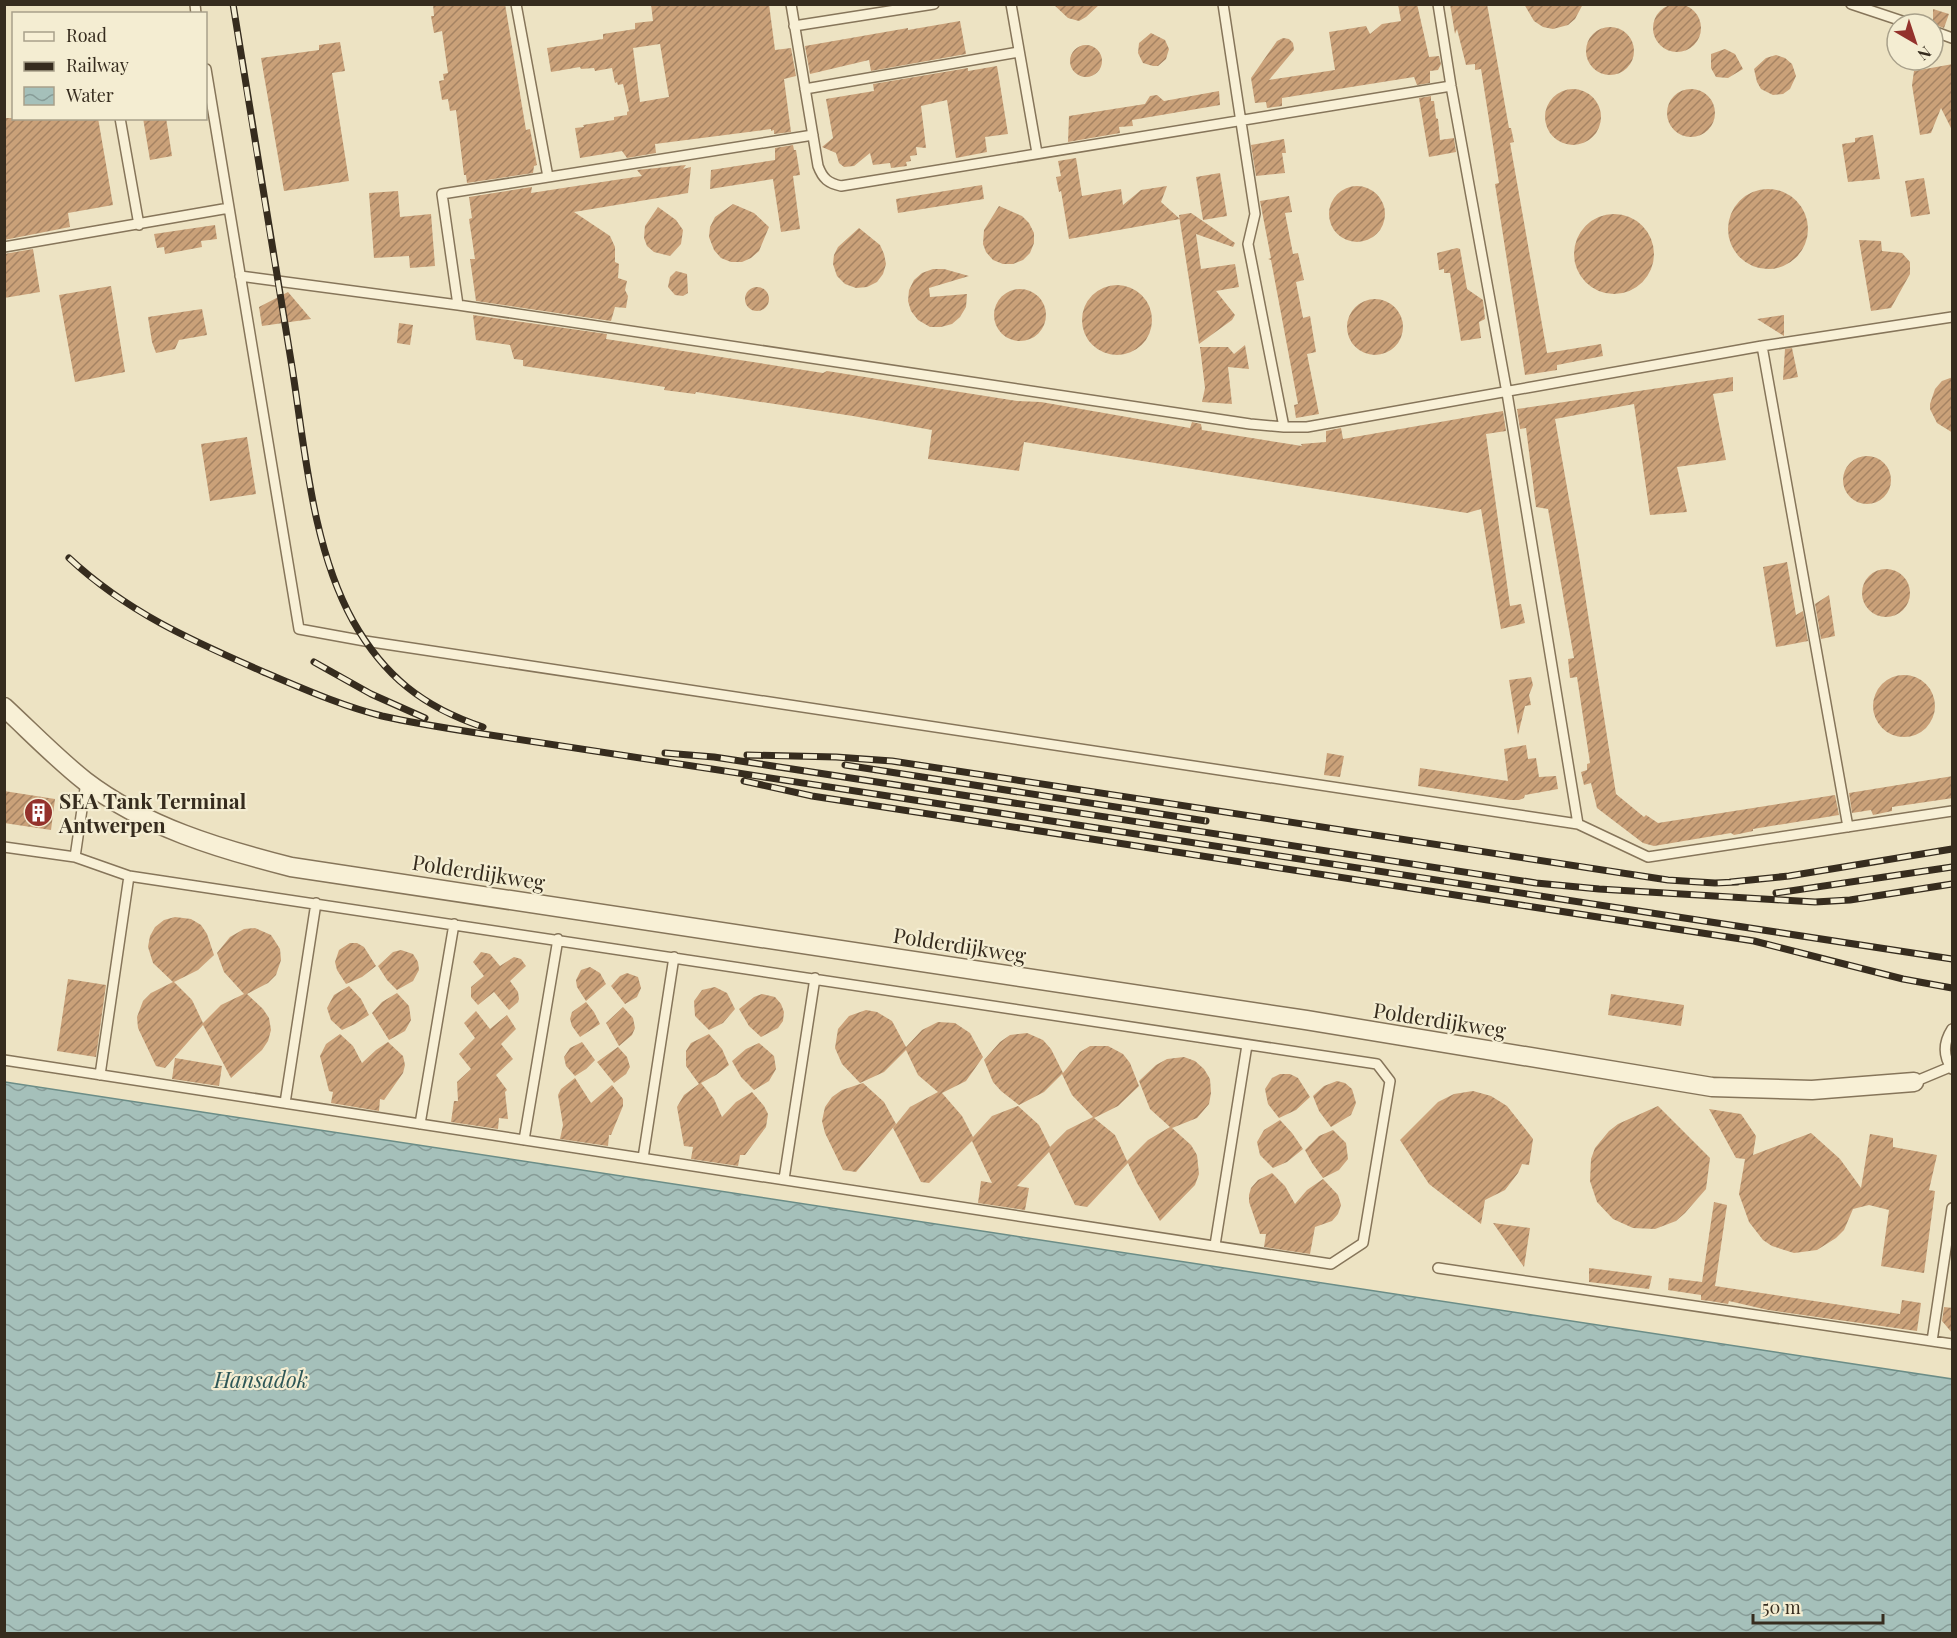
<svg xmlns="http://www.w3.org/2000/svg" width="1957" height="1638" viewBox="0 0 1957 1638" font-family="'Playfair Display',serif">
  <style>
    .water { fill: url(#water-waves); stroke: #6c8d87; stroke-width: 1.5 }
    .building { fill: url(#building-hatch); fill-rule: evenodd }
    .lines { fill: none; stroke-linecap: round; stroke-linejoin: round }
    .service-casing { stroke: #86755a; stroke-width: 12 }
    .minor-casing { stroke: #86755a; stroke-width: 21 }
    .service { stroke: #f8f0d6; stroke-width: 9 }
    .minor { stroke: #f8f0d6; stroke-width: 18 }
    .rail-casing { stroke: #362c1e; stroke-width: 7 }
    .rail { stroke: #f4edd2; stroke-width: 4.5; stroke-dasharray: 14; stroke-linecap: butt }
    .labels { text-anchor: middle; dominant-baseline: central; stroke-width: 4.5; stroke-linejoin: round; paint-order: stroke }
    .poi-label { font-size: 21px; font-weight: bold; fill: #362c1e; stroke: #f4edd2; text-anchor: start }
    .street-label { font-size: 21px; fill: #362c1e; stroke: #f4edd2 }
    .water-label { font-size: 22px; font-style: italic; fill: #2d5656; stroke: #f4edd2 }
  </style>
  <defs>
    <pattern id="water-waves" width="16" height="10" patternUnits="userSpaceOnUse" patternTransform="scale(1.5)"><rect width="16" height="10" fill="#a5c0ba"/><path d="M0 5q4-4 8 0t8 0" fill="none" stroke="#879c97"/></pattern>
    <pattern id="building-hatch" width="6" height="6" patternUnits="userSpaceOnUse" patternTransform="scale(1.5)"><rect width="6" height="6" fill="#caa179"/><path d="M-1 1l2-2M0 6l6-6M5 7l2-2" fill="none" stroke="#a58363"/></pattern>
  </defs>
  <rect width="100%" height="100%" fill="#ede3c3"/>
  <path class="water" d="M5,1082l1947,297v254h-1947z"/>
  <path class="building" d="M1653 28a24 24 0 1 1 48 0a24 24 0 1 1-48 0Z
    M433,4h72l21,126 4,-1 7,36 -3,1 -1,7 -66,10 -1,-8h-2l-8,-65 -6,1 -2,-12 -6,1 -3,-19 5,-1 -1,-6 5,-1 -6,-42 -8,2 -3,-17h3z
    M651,4h118l6,46 16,-2 5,28 -12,3 7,53 -17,2v-4l-3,1v-2l-116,15 1,9 -29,5 -5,-7 -42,7 -5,-30 9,-1 -1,-2 31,-5v-3l13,-2v-3l2,-1 -6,-27 -5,1 -1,-3 -2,1 -3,-15 -17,3 -1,-3 -13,1 -1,-2 -29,5 -4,-24 56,-9v-5l32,-5v-6l18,-2zM660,44l9,53 -29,5 -7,-54z
    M1053,4h47l-14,13 -7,4 -11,-3z
    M1398,4h19l12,53 10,-1 2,8 -3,6 -8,1v12l-13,2 -3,-8 -132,21v8l-15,2 -1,-6 -11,1 -4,-25 26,-37 6,-3 6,1 4,4 1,7 -25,30 66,-10 -6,-38 37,-6 4,8 12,-10 19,-3z
    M1450,4h37l22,124h2l3,14 -4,1 37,210 54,-9 2,12 -46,9v5l-32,5 -30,-191 4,-1 -18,-114 -6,1v-6l-9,1 -9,-36 -2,5z
    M1524,4h59l-8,15 -7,6 -15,4 -10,-2 -9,-6z
    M1933,9l16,5 -5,14 -11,-4z
    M960,21l6,33 -95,17 -2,-11 -59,14 -5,-28 103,-18v2z
    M1586 51a24 24 0 1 1 48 0a24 24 0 1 1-48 0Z
    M1151,33l14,7 4,9 -3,10 -8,7h-5l-10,-3 -5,-10 1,-10z
    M340,42l5,29 -13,2 17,108 -65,10 -23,-133 58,-8v-5z
    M1070 61a16 16 0 1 1 32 0a16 16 0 1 1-32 0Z
    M1725,49l10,5 8,15 -15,9 -12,-1 -5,-9v-14z
    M1776,55l9,3 7,6 4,12 -6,13 -7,5 -10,1 -12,-6 -4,-7 -3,-13 12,-11z
    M1953,64v68l-12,-24 -10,25 -11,2 -8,-50 2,-14z
    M997,66l11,68 -23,3 2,15 -31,6 -9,-58 -26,6 5,42 -10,-1 1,8 -7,1 1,5 -5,1 1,4 -16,2 -1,-5 -17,2 -3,-12 -16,13 -10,1 -5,-4 -3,-10 -14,-6 11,-9 -7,-39 48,-8 -1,-7 95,-16v3z
    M1667 113a24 24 0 1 1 48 0a24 24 0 1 1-48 0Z
    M1545 117a28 28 0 1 1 56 0a28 28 0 1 1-56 0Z
    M1219,91l1,14 -88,15 1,6 -14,1 1,6 -52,9 1,-26 76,-12 5,-8 7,-1 7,6z
    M1431,96v5h3l2,17 2,1 2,21 14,-2 2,14 -27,5 -10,-59z
    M4,118h94l15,87 -45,8 2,14 -66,13z
    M143,118h23l6,38 -22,4z
    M1873,135l7,44 -32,3 -6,-38 13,-2v-4z
    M1284,139l2,14h-4l3,20 -29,3 -5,-31z
    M793,145l1,5h2l4,25 -7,1 7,53 -19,3 -8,-53 -63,10 1,-19 64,-10v-12z
    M1076,158l6,38 39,-7 2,16 18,-15 26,-4 -6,16 19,17 -111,20 -8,-48 -2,1 -3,-15 5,-1 -3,-15z
    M686,165l-3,4 8,-2 -3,26 -114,19 36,24 5,11v15l4,2 -1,14 9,3 -2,9 3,6 -2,12 -11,-1 -4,14 -135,-20 -6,-42h5l-6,-40 3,-1 -3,-21 63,-10 -1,6 84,-13 27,-4 -5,-6z
    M1220,173l7,43 -24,4 -7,-43z
    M1924,178l6,36 -19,3 -6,-36z
    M982,185l2,14 -86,14 -2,-14z
    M1329 214a28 28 0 1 1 56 0a28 28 0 1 1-56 0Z
    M1728 229a40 40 0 1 1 80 0a40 40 0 1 1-80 0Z
    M398,191l2,26 31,-3 4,52 -25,2 -1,-12 -35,2 -5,-65z
    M1289,196l3,16 -7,1 8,41 5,-1 6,27 -8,2 7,36 7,-2 6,36 -9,2 12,60 -23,4 -2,-13 4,-1 -27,-144 -3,-1 3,-1 -11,-57z
    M733,204l21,9 15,14 -10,24 -8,7 -9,4h-11l-10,-4 -7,-8 -5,-13 1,-10 5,-10z
    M999,206l23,10 7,7 5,10v10l-4,10 -7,7 -10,4h-10l-10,-4 -7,-8 -3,-8 1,-14z
    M658,207l18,13 7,10 -2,14 -11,12 -16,-4 -7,-6 -3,-8 1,-12z
    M1191,213l44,30 -2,4 -37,-13 5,35 34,-5 4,23 -23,4 19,24 -3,5 -33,24 -20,-129z
    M1574 254a40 40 0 1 1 80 0a40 40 0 1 1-80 0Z
    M215,225l2,14 -16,2 1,6 -37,7 -1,-7 -7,1 -3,-14z
    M859,228l21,17 4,9 2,10 -3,10 -6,8 -10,5 -11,1 -11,-4 -8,-8 -4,-12 1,-9 4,-8z
    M1859,240l22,1 1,10 20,2 8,9v12l-19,34 -20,3z
    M1457,248l3,1 7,40 16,11 2,19 -6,3 2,16 -20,3 -11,-68h-6v-4l-5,1 -2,-17z
    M33,249l7,43 -36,6v-44z
    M933,269h11l25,7 -40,12 1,9 37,-3 -1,13 -6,10 -8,7 -11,3h-11l-12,-7 -7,-9 -3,-10 1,-11 5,-10 8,-7z
    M676,271l11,3 1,19 -5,3 -8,-1 -7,-8 2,-10z
    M1082 320a35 35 0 1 1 70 0a35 35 0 1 1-70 0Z
    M111,286l14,86 -50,10 -16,-87z
    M745 299a12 12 0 1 1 24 0a12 12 0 1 1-24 0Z
    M994 315a26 26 0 1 1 52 0a26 26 0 1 1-52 0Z
    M288,292l23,27 -49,7 -3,-19z
    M1347 327a28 28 0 1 1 56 0a28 28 0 1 1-56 0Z
    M202,309l5,26 -28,5 -4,9 -19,4 -4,-11 -4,-25z
    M473,315l134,19 -1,5 217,34 4,-2 190,30 24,1 149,26 2,-6 9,2 1,6 100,16 -1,-2 25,-2v-11l15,-3 2,11 160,-28 3,20 -20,3 24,172 11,-2 4,19 -24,6 -20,-120 -14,4 -443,-71 -5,29 -91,-12 4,-29 -79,-14 -157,-24 -1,2 -31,-4 1,-3 -142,-21v-6l-9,-1 -4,-14 -34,-5z
    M1784,315v21l-27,-17z
    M399,323l14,2 -3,20 -13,-2z
    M1245,345l4,24 -21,-2 4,37 -30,-2 3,-14 -5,-41h28l6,7z
    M1792,348l6,29 -15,3 2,-31z
    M1733,377v14l-20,3 13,66 -49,7 10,45 -37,3 -16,-111 -79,15 23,131 38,244 28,23 2,-2 12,8 177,-28 4,20 -86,14v2l-19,4 -3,-2 -77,13 -11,-3 -46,-35 -6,-25 -7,2 -3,-13 6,-2v-6l3,-1 -13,-86 -7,1 -2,-19 6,-1 -26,-149 -12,-2 -10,-79 -6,1 -3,-20z
    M1953,377v56l-16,-10 -7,-14v-5l5,-15 7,-8z
    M247,437l9,57 -46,7 -9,-57z
    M1843 480a24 24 0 1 1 48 0a24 24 0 1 1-48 0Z
    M1787,562l9,53 7,-4 5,30 -32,6 -13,-80z
    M1862 593a24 24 0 1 1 48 0a24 24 0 1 1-48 0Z
    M1829,595l6,41 -14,3 -6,-35z
    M1873 706a31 31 0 1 1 62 0a31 31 0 1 1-62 0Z
    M1531,677l2,8 -4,10 2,10 -6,1 -7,29 -9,-55z
    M1526,745l2,14 8,-1 3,19 17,-1 2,13 -33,6 -1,3 -5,2h-9l-92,-14 2,-18 88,13 -4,-32z
    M1327,753l17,3 -4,21 -16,-2z
    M1953,776v22l-61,9v4l-19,4 -2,-5 -19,3 -3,-20z
    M4,791l51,8 -4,31 -47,-7z
    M175,917l16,2 10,6 6,9 7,21 -16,15 -24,12 18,18 11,23 18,-18 23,-11 -20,-22 -7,-19 13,-16 14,-8 11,-1 16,7 9,14 1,11 -5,15 -8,8 -21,11 16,15 6,9 2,12 -3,11 -6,9 -31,28 -28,-53 -38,43 -9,-2 -18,-38 -1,-11 6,-16 8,-8 22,-11 -20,-19 -5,-16 2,-11 5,-9 9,-7z
    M350,943h7l7,4 12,19 -14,11 -16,7 -9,-14 -2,-8 4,-12z
    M401,950l12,4 5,8 1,8 -6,11 -16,9 -10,-10 -9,-14 15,-14z
    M481,952l9,2 10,12 14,-9 7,2 5,7 -16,15 8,11 1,7 -1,3 -9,8 -15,-18 -16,13 -7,-8v-10l13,-11 -11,-14z
    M590,967l10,6 6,11 -20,17 -9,-14 -1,-7 5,-10z
    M627,973l11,4 3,11 -4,9 -12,7 -14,-18 9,-10z
    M68,979l38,6 -10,72 -39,-6z
    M349,986l12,13 8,16 -14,9 -13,6 -11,-10 -4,-12 7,-13z
    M715,987l12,6 8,16 -12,14 -14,7 -14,-14 -1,-15 8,-11z
    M397,993l12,13 2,14 -6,11 -16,9 -17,-27 10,-11z
    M762,994l13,3 6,7 3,8 -1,9 -5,7 -17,9 -12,-11 -10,-17 15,-12z
    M1611,994l73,11 -3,21 -73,-11z
    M586,1002l8,10 6,12 -20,13 -8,-11 -2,-7 2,-7z
    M623,1007l10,11 2,10 -3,7 -13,11 -13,-23z
    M866,1010l11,2 15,9 14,26 16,-17 16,-8 17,1 15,10 13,24 -17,24 -24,12 20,23 11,21 19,-21 26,-10 21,19 11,22 17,-17 26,-13 -21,-22 -10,-21 -18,18 -25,13 -18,-14 -8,-9 -9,-22 16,-18 10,-7 17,-2 16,7 8,9 12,24 17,-21 10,-6h18l15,8 7,9 9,23 -21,20 -24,12 21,17 12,26 21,-21 22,-13 -20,-18 -11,-28 17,-16 11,-6 17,-2 11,4 9,8 6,10 1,14 -2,11 -12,14 -25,10 19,17 6,10 2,19 -4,11 -35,36 -23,-38 -9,-20 -41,44 -12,-2 -26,-53 -32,34 12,2 -4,22 -47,-7 3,-22 11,2 -20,-42 -43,42 -8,-1 -28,-54 17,-21 28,-15 -20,-17 -12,-25 -22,22 -24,11 -18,-19 -7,-16 3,-19 11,-13z
    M476,1011l14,18 17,-14 9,14 -15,15 12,15 -17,16 11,15 -2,2 3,27 -9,-1 -1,11 -47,-7 3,-21h4l-1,-19 14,-13 -12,-15 16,-16 -11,-15z
    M340,1034l13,12 9,17 14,-13 12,-8 15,14 2,9 -2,8 -19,27 -4,-1 -1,12 -48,-8 2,-11 -4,-1 -9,-35 6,-12z
    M709,1034l13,15 7,16 -13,10 -15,8 13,16 8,18 14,-15 16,-10 12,14 4,8 -2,13 -21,28h-5l-2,11 -47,-7 2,-12 -9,-1 -7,-39 7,-12 15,-11 -13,-18v-15l5,-8z
    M582,1042l13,18 -9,9 -11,7 -9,-10 -2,-9 6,-9z
    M759,1043l15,13 2,13 -7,12 -15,9 -13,-13 -9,-16 14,-12z
    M618,1047l9,10 3,10 -4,7 -12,9 -17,-21z
    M175,1058l47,8 -3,20 -47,-7z
    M1280,1074h10l8,4 12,19 -14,13 -17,8 -11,-14 -3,-15 7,-11z
    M575,1078l16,25 21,-18 11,14v7l-12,29h-2l-1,11 -48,-7 3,-14 -5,-30 3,-6z
    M1337,1081l8,2 7,6 4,14 -5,12 -20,12 -12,-16 -6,-15 11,-10z
    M863,1083l21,19 12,22 -40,48 -13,-2 -18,-37 -3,-12 3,-14 7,-10 10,-7z
    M1473,1091l18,5 16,10 26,33 -4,26 -7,-1 -4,9 -13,17 -20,10 -4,24 -52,-40 -29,-44 38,-38 16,-8z
    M1658,1106l52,52 -4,31 -21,24 -9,8 -21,8 -22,-1 -20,-9 -16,-17 -7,-21 1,-22 4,-11 14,-17 9,-7z
    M1709,1109l32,5 15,22 -3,19 58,-22 29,26 21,29 9,-54 23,4v9l44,8 -8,35 6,1 -11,82 -43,-7 8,-56 -20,-5 -16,4 -9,21 -8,8 -19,12 -23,3 -22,-7 -9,-6 -14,-18 -10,-28 6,-35 -9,-1z
    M1280,1120l12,13 11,16 -16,13 -14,6 -13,-13 -3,-13 7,-12z
    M1333,1130l13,13 2,16 -9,11 -16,8 -11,-15 -7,-13 14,-14z
    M1272,1173l13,13 10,18 12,-14 16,-11 15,16 3,10 -3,9 -6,7 -17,6 -5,27 -46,-7 2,-13h-6l-11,-32v-7l2,-7 7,-8z
    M1714,1202l13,3 -12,81 185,28 2,-14 19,3 -4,28 -149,-21 -39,-9 -1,3 -18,-3 -9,-1v-5l-33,-5 1,-12 33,4z
    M1493,1223l37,5 -6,39z
    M1589,1268l63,8 -3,13 -60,-7z
    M1944,1307l9,1v26l-11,-13z"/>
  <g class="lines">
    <defs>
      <path id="service" d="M195,4l1,10
        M516,4l32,173
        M791,4l27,162c5,13 10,17 23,20l610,-100
        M1011,4l26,149
        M1223,4l32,210 -7,30 36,183
        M1438,4l13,82 56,307 71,431
        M1851,4l60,20
        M794,26l140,-22
        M1933,31l19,7
        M206,69l93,560 66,12 1213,183 70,33 304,-46
        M805,89l214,-37
        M120,118l19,107
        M4,247l225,-39
        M240,276l218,29 792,119 34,3h23l455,-81 190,-29
        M458,305l-16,-111 371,-59
        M1762,346l86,481
        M4,847l71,10 54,19 1248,188 13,17 -27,162 -32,21 -1327,-204
        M75,857l11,-75
        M1952,1029c-9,14 -9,27 0,40
        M100,1075l29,-199
        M1914,1082l36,-15
        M285,1103l31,-200
        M420,1124l34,-200
        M524,1140l34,-201
        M643,1158l31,-201
        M784,1179l31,-201
        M1215,1245l32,-200
        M1438,1268l514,76
        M1932,1341l20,-133"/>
      <path id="minor" d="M4,707c27,25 53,52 81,74 60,46 135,68 206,86l1015,153 406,67 100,3 102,-8"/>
    </defs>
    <use href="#service" class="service-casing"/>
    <use href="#minor" class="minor-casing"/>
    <use href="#service" class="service"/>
    <use href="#minor" class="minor"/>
    <defs>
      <path id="rail" d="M233,4c19,121 39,242 59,363 13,82 20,180 61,254 31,55 70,86 130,106
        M69,558c59,55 124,83 197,115 38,16 76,33 116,43 31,7 63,12 95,17l1475,226
        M314,662l57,32 54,24
        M665,753l49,4 822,126 63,6 216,13 35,-2 102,-16
        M747,755l89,2 56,4 776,119 47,3 22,-1
        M845,765l361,56
        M744,781l68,15 942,145 149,38 49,9
        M1731,882l58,-6 163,-27
        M1776,893l176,-26"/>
    </defs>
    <use href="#rail" class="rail-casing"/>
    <use href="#rail" class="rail"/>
  </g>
  <defs>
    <symbol id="building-disc" viewBox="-11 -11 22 22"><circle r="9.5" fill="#94322c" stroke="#f4edd2"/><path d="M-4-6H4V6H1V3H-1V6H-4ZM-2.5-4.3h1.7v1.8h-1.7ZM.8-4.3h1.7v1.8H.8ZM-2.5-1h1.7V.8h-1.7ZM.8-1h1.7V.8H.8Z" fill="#fff"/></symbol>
  </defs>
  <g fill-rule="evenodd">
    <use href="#building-disc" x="22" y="796" width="33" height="33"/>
  </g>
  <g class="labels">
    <g class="poi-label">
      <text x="59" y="800">SEA Tank Terminal<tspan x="59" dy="24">Antwerpen</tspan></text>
    </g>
    <g class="street-label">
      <text transform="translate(479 871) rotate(9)">Polderdijkweg</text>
      <text transform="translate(960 944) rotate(9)">Polderdijkweg</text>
      <text transform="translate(1440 1019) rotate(9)">Polderdijkweg</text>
    </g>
    <g class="water-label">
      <text x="261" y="1379">Hansadok</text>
    </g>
  </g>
  <rect width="1957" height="1638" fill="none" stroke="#362c1e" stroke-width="12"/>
  <rect x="12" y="12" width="195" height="108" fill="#f4edd2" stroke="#a8a08a" stroke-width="1.5"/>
  <rect x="24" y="32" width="30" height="9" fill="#f8f0d6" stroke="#a8a08a" stroke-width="1.5"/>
  <text x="66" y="42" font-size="18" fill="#362c1e">Road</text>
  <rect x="24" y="62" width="30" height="9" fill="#362c1e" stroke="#a8a08a" stroke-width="1.5"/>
  <text x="66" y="72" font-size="18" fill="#362c1e">Railway</text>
  <rect x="24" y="87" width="30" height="18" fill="url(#water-waves)" stroke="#a8a08a" stroke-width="1.5"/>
  <text x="66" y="102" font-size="18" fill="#362c1e">Water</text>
  <g transform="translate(1915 42) rotate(141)"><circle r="28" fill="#f4edd2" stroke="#a8a08a" stroke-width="1.5"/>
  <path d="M0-4.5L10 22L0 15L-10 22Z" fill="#94322c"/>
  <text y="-9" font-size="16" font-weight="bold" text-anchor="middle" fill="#362c1e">N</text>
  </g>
  <path d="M1753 1614v9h130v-9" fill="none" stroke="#362c1e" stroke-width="3"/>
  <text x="1762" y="1614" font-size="18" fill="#362c1e" stroke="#f4edd2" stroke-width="4.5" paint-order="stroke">50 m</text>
</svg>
